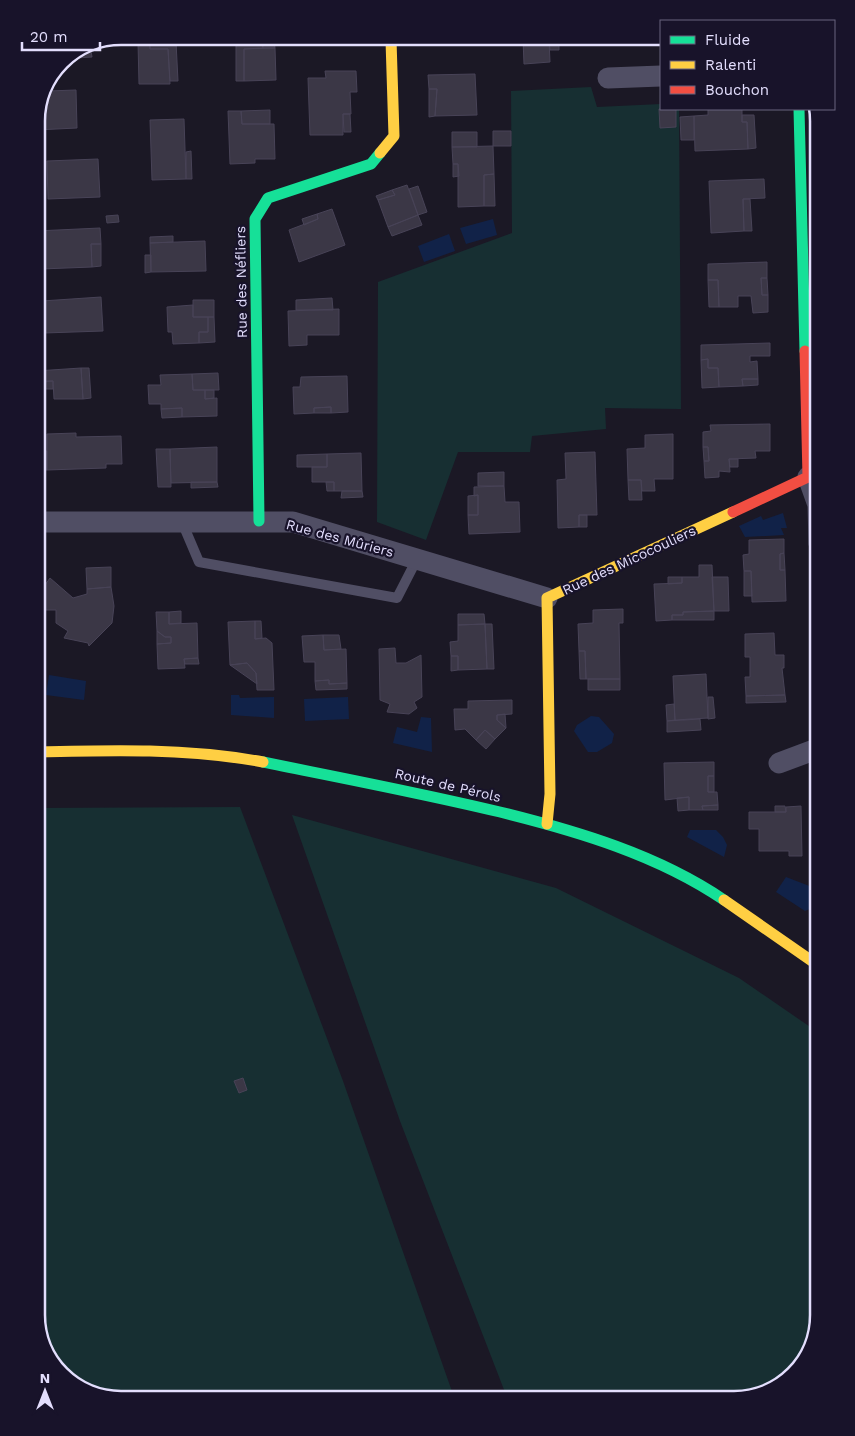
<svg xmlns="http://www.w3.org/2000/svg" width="855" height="1436" viewBox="0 0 855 1436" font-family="'Work Sans',sans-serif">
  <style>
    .green { fill: #172f32 }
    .water { fill: #112248 }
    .building { fill: #3b3746; stroke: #484357 }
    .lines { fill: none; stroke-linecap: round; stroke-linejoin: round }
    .lane { stroke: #504e64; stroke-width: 10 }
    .street { stroke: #504e64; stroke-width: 21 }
    .fast { stroke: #16e098; stroke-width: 11 }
    .slow { stroke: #ffcf43; stroke-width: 11 }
    .jam { stroke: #f24e42; stroke-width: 11 }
    .labels { text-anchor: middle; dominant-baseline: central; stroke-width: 4.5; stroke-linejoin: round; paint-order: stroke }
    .street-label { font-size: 14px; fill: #e3defd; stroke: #18132a }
    .rim { fill: none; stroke: #e3defd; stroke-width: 2.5 }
  </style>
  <rect width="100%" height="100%" fill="#1b1825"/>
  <path class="green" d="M591,87l6,20 64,-3v5h18l2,300 -76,-1 1,21 -74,7 -2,16h-72l-32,88 -49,-18 1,-240 134,-49 -1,-142z
    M240,807l103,274 112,319h-339l-42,-15 -29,-33 -9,-38v-506z
    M292,815l264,73 183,90 80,55v282l-14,47 -34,29 -38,9h-225l-108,-279z"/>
  <path class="water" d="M493,219l4,16 -31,9 -6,-16z
    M449,234l6,17 -31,11 -6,-16z
    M783,513l4,15h-6l3,7 -39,2 -6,-11 22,-10 2,4z
    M49,675l37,6 -2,19 -38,-5z
    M231,695h8l1,3 34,-1v21l-43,-3z
    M348,697l1,22 -44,2 -1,-22z
    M591,716l8,1 15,17 -2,9 -15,9h-9l-14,-21 3,-6z
    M421,717l10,1 1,34 -39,-9 4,-16 20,5z
    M690,830h26l7,7 4,8 -3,12 -37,-20z
    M786,877l26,10v21l-7,3 -29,-19z"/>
  <path class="building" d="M574,38l-25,2 1,22 -26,2 -1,-25z
    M443,39h46v2l-46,2z
    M549,40h10v10h-9z
    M236,41h26l1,7 -19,1v32h-8z
    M262,41h12l1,7h-12z
    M138,42h12v7h18l2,35h-31z
    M150,42h26l2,39h-8l-2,-32h-18z
    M89,43h2v8h-15z
    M275,48l1,32 -32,1v-32z
    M76,51h15l1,6 -16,1z
    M325,71h31l1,21h-7l1,22h-8v21h-33l-2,-57h18z
    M475,74l2,41 -42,1 2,-27h-8l-1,-14z
    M429,89h8l-2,27 -6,1z
    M76,90l1,38 -41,2v-14l5,-3 1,-9h6v-13z
    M659,109h17v18l-16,1z
    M708,109h34v13h5l1,27 -53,2 -1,-35 14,-1z
    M270,110v14h-28l-1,-13z
    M228,111h13l1,13h32l1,35h-20v4l-25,1z
    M343,114h7l1,18h-7z
    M742,115h12l2,33 -8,1 -1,-27h-5z
    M694,116v24h-13l-1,-23z
    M184,119l2,60 -34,1 -2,-60z
    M493,131h18v15h-18z
    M452,132h25v15h-25z
    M493,146l1,28 -10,1v31l-26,1v-43h-5l-1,-17z
    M191,151l1,28h-6v-27z
    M98,159l2,38 -52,2 -1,-38z
    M453,164h5l1,12 -6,1z
    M494,174l1,32h-11v-31z
    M764,179l1,19 -22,1 1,32 -33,2 -2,-52z
    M407,185l11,30 -30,12 -10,-27 17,-5 -3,-5z
    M418,186l9,26 -9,3 -9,-26z
    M392,190l3,5 -17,5 -2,-4z
    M743,199h7l2,32h-8z
    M332,209l13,36 -46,17 -10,-32 29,-11 -1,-5z
    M317,214l1,5 -14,6 -2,-6z
    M118,215l1,7 -12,1 -1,-7z
    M418,215l4,10 -30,11 -4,-9z
    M100,228l1,16h-10l1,23 -51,2 -5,-38z
    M173,236v6l-23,1v-6z
    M205,241l1,30 -55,1 -1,-29z
    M91,244h10v22l-9,1z
    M145,255h6v17l-6,1z
    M767,262v16h-6l1,17h6v17l-15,1 -2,-17h-13v11h-19l-1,-27h-10v-16z
    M761,278h6l1,17h-6z
    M708,280h10l1,27h-10z
    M101,297l2,34 -59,2 -2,-32z
    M332,298l1,12h-37v-10z
    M36,300l6,1 2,32h-8z
    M193,300h21v17h-21z
    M193,305v12h15v15h-9v11l-26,1 -1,-12h-4l-1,-25z
    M339,309v26h-32v10l-18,1 -1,-35z
    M208,317h6l1,25 -16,1v-11h9z
    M770,343v13h-20v6l7,-1 1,18h-16l1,7 -24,1 -1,-19h-10v-9l-7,1v-15z
    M708,359v9h10l1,19 -17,1 -1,-28z
    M81,368l2,31h-29l-1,-18 -17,1v-11z
    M81,368h8l2,30 -8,1z
    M218,373l1,17h-26l-1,-16z
    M192,374l1,16h12v9l12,-1v18l-35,1v-9l-21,1v-5h-12l-1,-19h13l-1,-10z
    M347,376l1,36 -17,1v-6l-17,1v5l-20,1 -1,-27h7l1,-10z
    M742,379h16v6l-15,1z
    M46,381h7v8h-8z
    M205,390h9v8l-9,1z
    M331,407v6h-17v-5z
    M182,408v9l-20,1 -1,-9z
    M770,424v27h-15l1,7 -27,1 1,13 -11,-1v6l-14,1 -1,-17h5l-1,-14h-5v-15l8,-1 -1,-6z
    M76,433v4l45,-1 1,28h-16v4l-59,2v-36z
    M673,434v45h-19l1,12h-13l-1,-11h-13l-1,-31 18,-1v-13z
    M217,447v35l-46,1 -1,-34z
    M703,447h5l1,14h-5z
    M156,449h14l1,38h-13z
    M39,451h8v19h-8z
    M595,452l2,63h-18v12l-21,1 -1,-48 9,-1 -1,-26z
    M361,453l1,38h-28v-9h-22v-15h15v-13z
    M327,454v13h-30v-12z
    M729,459h9v8h-8z
    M504,472v14h-26v-13z
    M628,480h13l1,20h-13z
    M191,482h26l1,5 -27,1z
    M326,482h8v9h-7z
    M504,486l1,16h14l1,30 -51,2 -1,-19h10v-20l-4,1v-9z
    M342,491h20l1,6 -22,1z
    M478,495v20h-10v-19z
    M579,515h8v12h-8z
    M784,539v14l-4,1v16h5l1,31 -34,1 -1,-31h-7l-1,-16 6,-1v-14z
    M784,553l1,17h-5v-16z
    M699,565h13l2,46 -31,1v3h-11v5l-16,1 -2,-37 28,-1v-6h17z
    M111,567v20l-24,2 -1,-21z
    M744,571h7l1,25h-8z
    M668,577h14v6l-14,1z
    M712,577h16l1,34h-15z
    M50,578l23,20 14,-4v-5l24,-2 3,19 -2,17 -23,23 -1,-3 -24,-5 4,-7 -12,-8v-13h-18l2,-18z
    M623,609v14h-4l1,56h-34l-1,-28h-6l-1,-27 15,-1v-13z
    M181,611v12l-12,1v-12z
    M714,611v9h-42v-5h11v-3z
    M156,612h13v12l28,-1 1,35 -14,1 1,9 -27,1 -1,-25 14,-1v-6h-6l-8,-6z
    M458,614h26l1,10 -27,1z
    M255,621v18l11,-1 6,5 2,47h-17l-1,-17 -9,-10 -17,2 -2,-43z
    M255,621h6l1,17 -7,1z
    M485,624h7l2,45h-7z
    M485,624l2,45 -29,1v-14h-7l-1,-14 8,-1v-16z
    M157,631l8,6h6v6l-14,1z
    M774,633l1,22h9v13h-2l3,27 -39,1 -1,-19h5v-20h-5v-23z
    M323,635h16l2,14 -17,1z
    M323,635l1,15 22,-1 1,34 -18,1v-4l-14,1v-19h-11l-2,-26z
    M395,648l1,15h10l15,-8 1,42 -8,5 3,6 -8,6 -22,-2 3,-8 -10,-4 -1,-51z
    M579,651h6l1,28h-6z
    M451,656h7v14l-7,1z
    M198,658l1,6h-14l-1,-5z
    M247,663l9,10 1,11 -27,-19z
    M706,674l2,44 -33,2 -2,-44z
    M588,679h32v11h-32z
    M329,680v4l18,-1v6l-31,1 -1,-9z
    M785,695l1,7 -40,1v-7z
    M708,697h5l2,21 -7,1z
    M512,700v14l-15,1v5l9,8 -11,11 -10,-9 -9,10 -11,-11 -10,1 -1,-21h14v-8z
    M674,704l1,16 -8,1 -1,-16z
    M505,714l1,14 -9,-8v-5z
    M700,719l1,11 -34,2v-11z
    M485,730l10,9 -9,10 -10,-9z
    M714,762v14h-6v16h9l1,13 -16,1 1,4h-14v-13l-24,3 -1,-37z
    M708,776h6v16h-6z
    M689,797v13l-11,1 -1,-13z
    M718,805v5h-15l-1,-4z
    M775,806h10l1,6h-11z
    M801,806l1,50h-13v-5h-30v-22h-10v-17h37v-5z
    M243,1078l4,12 -8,3 -5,-12z"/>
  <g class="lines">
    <path class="lane" d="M182,522l17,40 198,36 20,-39"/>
    <path class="street" d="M608,78l53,-2
      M808,477l10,28 1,39
      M36,522h257l254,76
      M779,763l40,-15"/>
    <path class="fast" d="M799,109l6,242
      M259,521l-4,-302 13,-21 103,-34 9,-11
      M263,762c79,16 158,31 237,50 77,19 158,43 224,88"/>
    <path class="slow" d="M380,153l14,-17 -3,-96
      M36,752c76,-2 152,-4 227,10
      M547,824l3,-30 -3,-196 186,-86
      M724,900l95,66"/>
    <path class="jam" d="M733,512l75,-35 -3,-126"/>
  </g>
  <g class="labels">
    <g class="street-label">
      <text transform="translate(241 282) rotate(-91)">Rue des Néfliers</text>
      <text transform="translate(340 538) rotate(15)">Rue des Mûriers</text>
      <text transform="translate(629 560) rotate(-25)">Rue des Micocouliers</text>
      <text transform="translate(448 785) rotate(13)">Route de Pérols</text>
    </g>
  </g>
  <path d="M0 0H855V1436H0ZM121 45H734A76 76 0 0 1 810 121V1315A76 76 0 0 1 734 1391H121A76 76 0 0 1 45 1315V121A76 76 0 0 1 121 45Z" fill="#18132a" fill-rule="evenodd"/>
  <path class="rim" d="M121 45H734A76 76 0 0 1 810 121V1315A76 76 0 0 1 734 1391H121A76 76 0 0 1 45 1315V121A76 76 0 0 1 121 45Z"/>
  <rect x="660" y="20" width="175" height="90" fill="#18132a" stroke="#69647e"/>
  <rect x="670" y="36" width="25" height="8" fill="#16e098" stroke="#69647e"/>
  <text x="705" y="45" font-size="15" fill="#e3defd">Fluide</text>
  <rect x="670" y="61" width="25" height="8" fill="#ffcf43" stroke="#69647e"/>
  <text x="705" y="70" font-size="15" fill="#e3defd">Ralenti</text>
  <rect x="670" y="86" width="25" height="8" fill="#f24e42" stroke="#69647e"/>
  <text x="705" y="95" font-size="15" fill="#e3defd">Bouchon</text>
  <g transform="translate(45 1391)" stroke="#18132a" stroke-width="4" paint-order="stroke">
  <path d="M0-4L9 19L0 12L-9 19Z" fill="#e3defd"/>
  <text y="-8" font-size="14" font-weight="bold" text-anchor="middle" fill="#e3defd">N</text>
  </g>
  <path d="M22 42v8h78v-8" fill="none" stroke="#e3defd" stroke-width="2.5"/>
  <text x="30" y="42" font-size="15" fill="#e3defd" stroke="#18132a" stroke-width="4" paint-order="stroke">20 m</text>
</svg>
